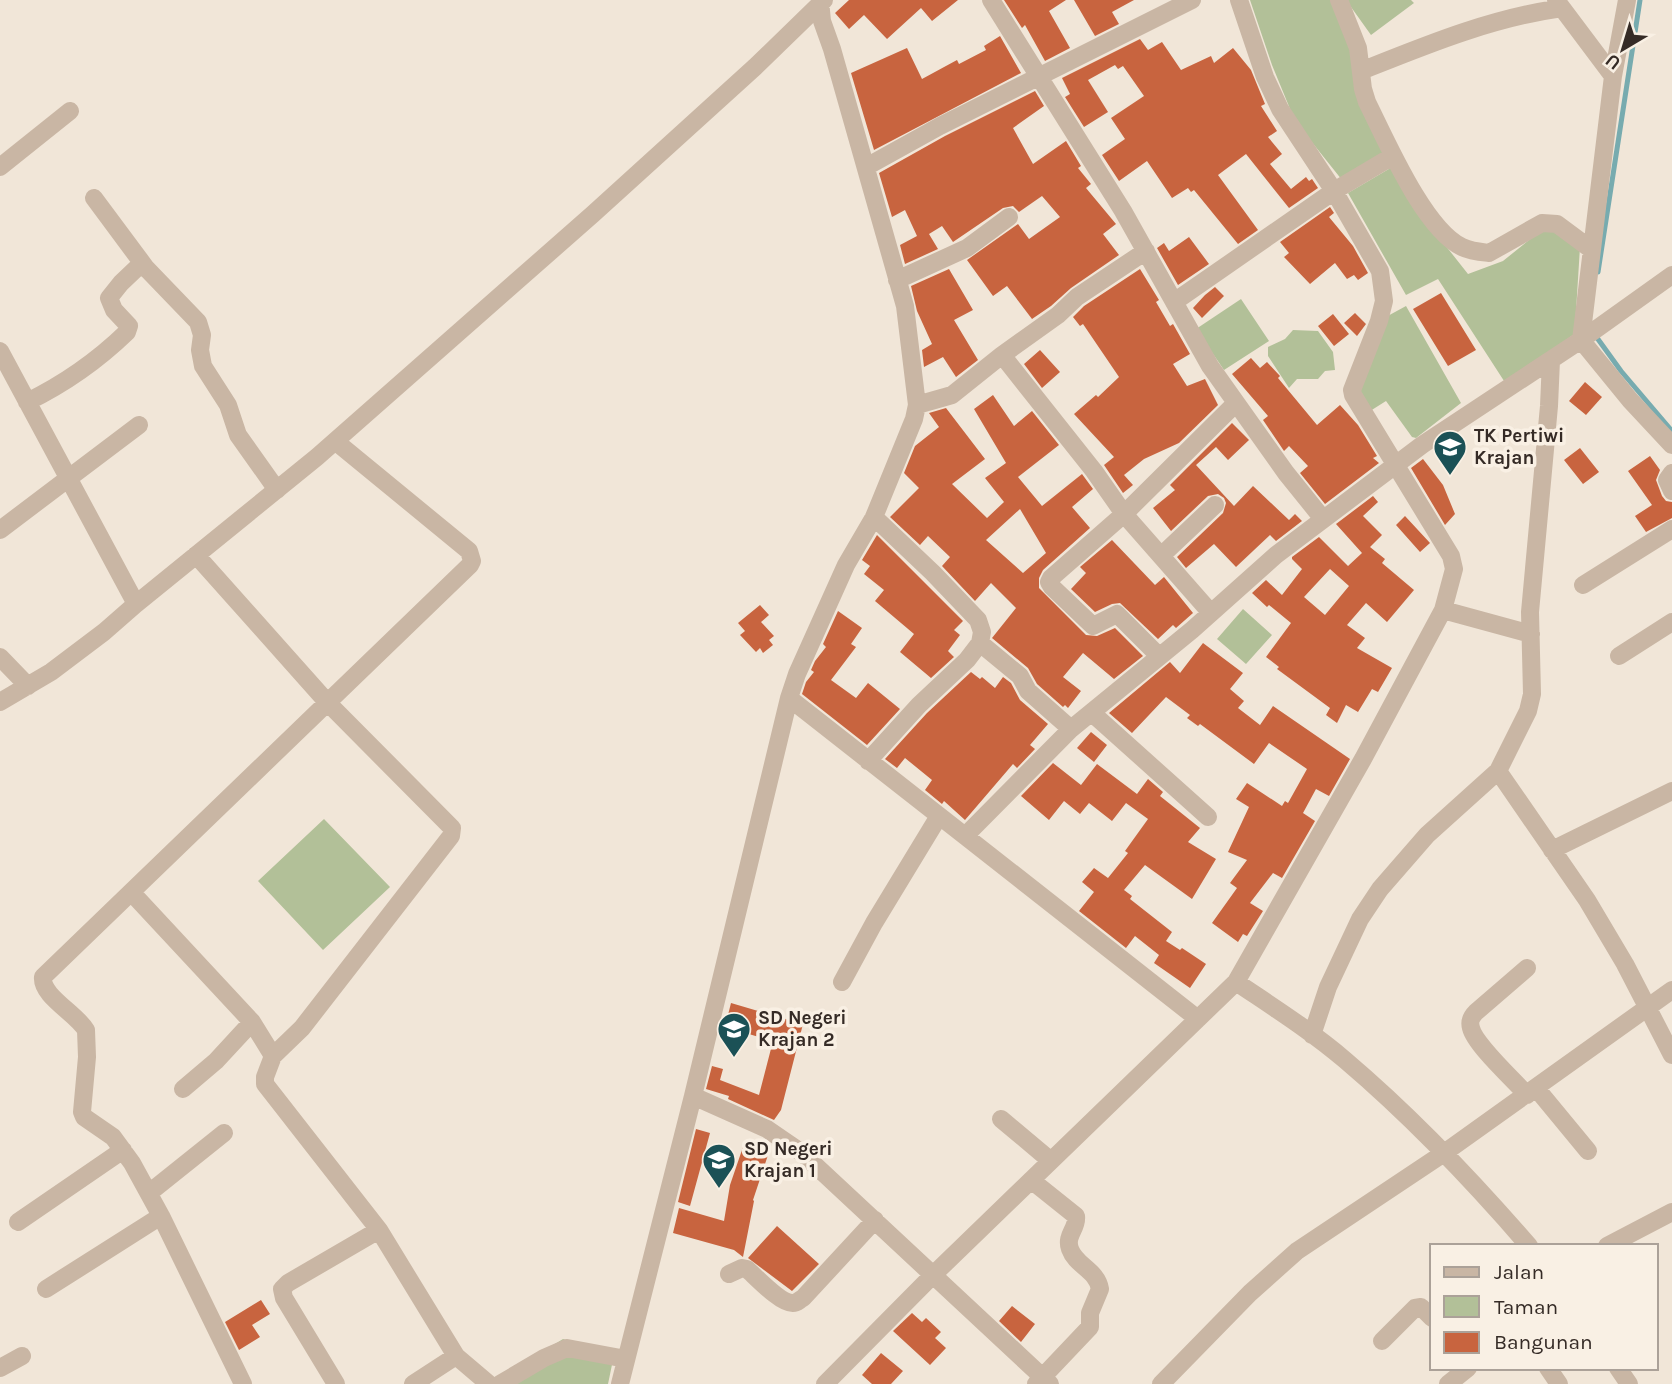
<svg xmlns="http://www.w3.org/2000/svg" width="1672" height="1384" viewBox="0 0 1672 1384" font-family="Karla,sans-serif">
  <style>
    .green { fill: #b2c098 }
    .lines { fill: none; stroke-linecap: round; stroke-linejoin: round }
    .stream { stroke: #77abaf; stroke-width: 5 }
    .building { fill: #c8643f; fill-rule: evenodd }
    .minor { stroke: #c9b6a4; stroke-width: 18 }
    .labels { text-anchor: middle; dominant-baseline: central; stroke-width: 7; stroke-linejoin: round; paint-order: stroke }
    .poi-label { font-size: 19px; font-weight: bold; fill: #352b26; stroke: #f9f0e4; text-anchor: start }
  </style>
  <rect width="100%" height="100%" fill="#f1e6d8"/>
  <path class="green" d="M1250,0h81l57,149 -46,31 -47,-59 -23,-56z
    M1346,0h65l3,3 -43,32z
    M1399,163l5,11v19l64,81 35,-13 51,-41 26,27 -5,80 -2,8 -67,49 -68,-105 -32,16 -58,-102z
    M1241,299l28,42 -45,29 -28,-41z
    M1406,306l55,97 -45,35 -4,-1 -26,-36 -19,12 -11,-21 28,-74z
    M1293,330l25,1 15,21 2,18 -10,1 -7,8h-21l-8,9 -21,-32v-9l17,-8z
    M1243,609l29,26 -26,29 -29,-25z
    M324,819l66,68 -67,63 -65,-69z
    M563,1339l51,16 -6,29h-111l32,-24z"/>
  <g class="lines">
    <path class="stream" d="M1598,272l42,-272
      M1595,335l26,36 51,60"/>
  </g>
  <path class="building" d="M849,0h109l-26,21 -11,-13 -34,31 -23,-24 -15,14 -14,-16z
    M1004,0h62l-17,11 21,37 -25,13 -20,-36 -3,3z
    M1074,0h60l-22,12 7,12 -24,12z
    M1000,36l21,37 -147,77 -23,-77 56,-25 15,31 35,-19 2,4 27,-14 -2,-4z
    M1140,39l8,11 14,-8 19,28 30,-14 3,7 19,-15 18,22 14,34 -4,2 16,25 -9,6 14,17 -12,10 21,25 15,-12 3,4 3,-2 6,9 -29,20 -43,-54 -28,21 40,55 -20,14 -44,-54 -3,2 -3,-4 -16,10 -25,-37 -28,20 -17,-26 23,-16 -14,-21 33,-22 -21,-30 -5,3 -3,-4 -27,15 20,32 -24,15 -19,-30 5,-3 -8,-16z
    M1035,91l9,15 -31,22 20,36 33,-23 15,25 -3,2 13,16 -5,4 30,36 -13,10 16,21 -48,33 -20,18 -19,13 -25,-33 -14,10 -26,-36 51,-36 11,15 31,-22 -18,-21 -23,16 -6,-6 -10,2 -50,34 -11,-16 -13,8 9,15 -33,15 -5,-19 17,-9 -12,-26 -13,7 -13,-44 66,-37z
    M1330,207l4,6 -5,4 24,29 15,27 -10,7 -4,-5 -7,4 -12,-16 -25,21 -26,-27 5,-4 -9,-11z
    M1189,237l20,27 -31,21 -21,-37 7,-5 5,8z
    M949,269l24,41 -19,10 24,40 -22,17 -13,-20 -19,10 -2,-17 10,-6 -15,-33 -6,-25z
    M1140,269l19,31 -3,2 14,24 3,-2 17,30 -17,10 14,22 18,-7 13,26 -39,38 -35,16 -20,16 9,10 -10,8 -19,-28 10,-8 -40,-43 22,-19 2,2 21,-20 -36,-53 -3,2 -7,-9 11,-11z
    M1215,287l9,9 -22,22 -9,-10 12,-13z
    M1441,293l35,57 -28,16 -35,-57z
    M1355,313l11,11 -9,12 -13,-13z
    M1333,314l16,20 -15,12 -16,-20z
    M1040,350l20,22 -18,16 -18,-24z
    M1251,358l9,10 7,-6 13,14 -2,2 39,47 23,-20 18,20 19,31 -4,2 6,5 -54,41 -25,-31 8,-7 -19,-20 -5,5 -21,-31 5,-4 -36,-42z
    M1585,382l17,15 -16,18 -17,-14z
    M993,395l21,31 18,-15 27,34 -41,32 24,29 40,-32 11,15 -21,18 18,21 -47,42 -4,8v10l47,47 11,1 18,-8 28,28 -29,23 -31,-26 -20,24 18,14 -13,17 -3,-3 -2,2 -26,-23 -9,-16 -36,-30 24,-30 -25,-25 -16,18 -33,-35 8,-9 -22,-21 -8,9 -30,-28 29,-29 -15,-15 11,-27 24,-19 -10,-14 17,-5 39,51 -33,25 35,34 17,-16 -19,-24 21,-15 -32,-54zM1020,509l26,44 -23,20 -37,-33z
    M1232,423l17,17 -21,20 -12,-13 -20,18 38,41 19,-20 36,34 6,-6 7,7 -26,20 -6,-6 -34,32 -22,-23 -28,24 -9,-11 46,-44 3,-10 -2,-5 -6,-4 -10,2 -37,35 -18,-23 22,-18 -5,-5z
    M1580,448l19,24 -16,12 -19,-24z
    M1650,456l10,14 -4,10 6,16 4,5 6,1v16l-26,14 -11,-16 17,-11 -24,-34z
    M1423,459l20,26 12,29 -10,11 -34,-57z
    M1373,496l5,6 -15,14 19,19 -12,12 15,12 -3,4 32,27 -27,32 -21,-19 -19,22 18,13 -8,10 35,20 -14,24 -6,-3 -14,23 -12,-7 -9,18 -11,-8 4,-7 -53,-39 2,-2 -13,-10 25,-34 -22,-18 -2,2 -15,-14 14,-13 16,15 20,-26 -10,-10v-2l27,-20 29,29 14,-13 -26,-29zM1330,569l19,17 -24,29 -21,-18z
    M1405,516l25,27 -10,9 -24,-27z
    M877,535l86,86 -9,9 6,5 -12,16 6,6 -23,21 -31,-26 14,-18 -39,-33 9,-11 -20,-16 6,-8 -8,-6z
    M1112,540l43,45 9,-8 29,36 -17,15 -3,-3 -15,14 -38,-36 -8,1 -17,8 -24,-23 15,-16 -6,-6z
    M760,605l9,10 -8,7 13,14 -5,4 4,5 -10,8 -3,-5 -4,4 -16,-17 5,-4 -7,-8z
    M838,611l24,17 -11,16 5,3 -25,33 25,18 12,-15 32,26 -33,36 -65,-51 4,-12 8,-10 -3,-2 4,-9 11,-14 -3,-3z
    M1203,643l40,30 -13,16 14,12 -6,7 22,17 13,-19 77,53 -21,37 -13,-7 -13,24 12,8 -33,57 -9,-5 -23,30 13,8 -16,25 -4,-2 -5,8 -26,-19 25,-35 -7,-5 17,-23 -19,-8 21,-45 -13,-8 11,-16 35,23 3,-5 3,2 19,-34 -38,-26 -15,21 -54,-40 -2,2 -11,-8 3,-3 -24,-18 -34,36 -23,-20 61,-51 10,11z
    M971,672l9,7 2,-2 13,11 8,-11 8,6 9,17 28,24 -18,21 5,4 -18,19 -4,-4 -48,56 -21,-19 -2,3 -17,-14 7,-10 -27,-22 -8,10 -12,-9 42,-46z
    M1091,732l16,13 -13,17 -17,-14z
    M1053,763l28,22 16,-21 40,30 11,-15 15,13 -3,4 40,32 -12,14 28,17 -24,40 -47,-34 -21,25 8,6 -2,3 42,33 -6,9 14,9 2,-2 24,16 -16,24 -36,-25 5,-8 -24,-19 -9,12 -47,-37 15,-19 -12,-10 12,-14 14,10 20,-25 -3,-2 23,-32 -22,-16 -14,18 -23,-18 -9,11 -16,-13 -15,19 -28,-24z
    M731,1003l72,21 -22,86 -7,10 -46,-21 1,-3 -23,-7 6,-23 11,3 -3,11 39,15 14,-54 -48,-14z
    M696,1129l14,4 -20,73 -12,-4z
    M743,1147l25,8 -15,45 1,1 -11,56 -9,-7 -61,-17 6,-25 45,13 6,-36z
    M777,1226l42,38 -27,27 -44,-33z
    M261,1300l9,14 -18,11 8,12 -21,13 -14,-28z
    M1012,1306l23,18 -14,18 -22,-21z
    M912,1313l10,9 4,-4 15,14 -6,6 11,10 -16,17 -37,-34z
    M881,1353l22,18 -12,13h-19l-10,-9z"/>
  <g class="lines">
    <path class="minor" d="M991,0l132,211 87,155 76,107 37,46
      M1339,0l19,48 5,41 4,13c19,38 57,127 95,145 8,4 18,5 27,6l53,-30 15,1 35,26
      M1556,0l57,76
      M1627,0l-14,76 -32,264 49,60 42,45
      M1361,71c65,-26 130,-53 201,-63
      M0,167l70,-56
      M866,167l74,-41 252,-126
      M94,198l52,70 52,54 4,13 -2,15 3,16 25,39 10,30 39,55
      M897,280l70,-32 42,-31
      M1174,302l160,-111 59,-35
      M0,351l136,253
      M1002,355l92,116 30,43 -73,64 -2,4 3,5 41,39 24,-12 42,42
      M27,402c37,-18 70,-41 100,-70l2,-6 -15,-16 -5,-12 12,-15 21,-20
      M917,405l35,-10 50,-40 56,-40 19,-18 69,-46
      M1672,473l-5,7 5,11
      M0,530l139,-105
      M196,555l131,147 125,126 -1,8 -149,192 -29,28
      M1162,555l53,-50
      M1583,585l89,-56
      M1443,610l88,24
      M1211,613l-87,-99 111,-110
      M980,643l40,33 8,15 43,38
      M1619,656l53,-34
      M0,657l28,29
      M789,698l176,138 106,-107 121,-99 84,-75 146,-110 159,-105 91,-65
      M0,702l51,-30 53,-40 32,-28 181,-147 276,-243 162,-147 69,-67
      M1092,713l116,104
      M868,761l51,-56 48,-45 13,-17 2,-11 -4,-12 -45,-47 -59,-56
      M1498,771l89,129 38,64 47,91
      M965,836l233,183
      M1552,850l120,-59
      M132,893l120,129 21,34 -8,21v7l114,146
      M842,982l32,-59 65,-107
      M1236,982l127,-223 80,-149 11,-41 -3,-13 -98,-161 -1,-5 27,-69 5,-20 -4,-30 -46,-80 -54,-82 -15,-32 -26,-77
      M1312,1035l16,-48 32,-68 20,-30 47,-54 71,-64 30,-60 4,-17 -2,-82 19,-206 2,-46
      M1536,1088l52,63
      M183,1089l33,-28 36,-39
      M1527,1095c-13,-15 -52,-50 -56,-67 -2,-7 0,-11 5,-16l51,-44
      M693,1096l74,33 35,24 248,231
      M1001,1119l50,42
      M1031,1180l45,36c2,12 -11,19 -6,33 6,17 27,21 30,40l-10,24v14l-54,57
      M149,1193l75,-60
      M18,1222l105,-72
      M1607,1246l65,-34
      M729,1274l13,-6 5,1c9,8 34,35 46,34 4,0 6,-3 10,-5l72,-78
      M46,1289l115,-73
      M1382,1341l33,-33 6,-1 11,11
      M0,1368l22,-12
      M1548,1368l11,16
      M1618,1368l11,16
      M243,1384l-82,-168 -29,-53 -19,-26 -29,-20 -2,-5 5,-55 -1,-27c-10,-17 -45,-34 -43,-53l427,-412 2,-4 -3,-10 -134,-110
      M336,1384l-52,-86 -2,-9 6,-6 91,-53 77,126 33,28
      M413,1384l43,-28
      M500,1384l44,-26 23,-10 59,11
      M620,1384l73,-288 96,-398 8,-24 49,-109 28,-48 40,-98 3,-14 -12,-99 -73,-257 -10,-28 -2,-21
      M825,1384l108,-109 303,-293c37,25 75,49 109,78 66,56 127,120 184,186
      M1161,1384l89,-91 47,-42 147,-98 228,-163
      M1448,1384l20,-16"/>
  </g>
  <defs>
    <symbol id="school-pin" viewBox="-11 -11 22 30"><path d="M0 17L-7.5 6A9.5 9.5 0 1 1 7.5 6Z" fill="#1b5156" stroke="#f9f0e4"/><path d="M0-5L7-2L0 1L-7-2ZM-4 1L0 2.5L4 1V4Q0 6-4 4Z" fill="#fff"/></symbol>
  </defs>
  <g fill-rule="evenodd">
    <use href="#school-pin" x="1431" y="428" width="38" height="52"/>
    <use href="#school-pin" x="715" y="1010" width="38" height="52"/>
    <use href="#school-pin" x="700" y="1141" width="38" height="52"/>
  </g>
  <g class="labels">
    <g class="poi-label">
      <text x="1474" y="436">TK Pertiwi<tspan x="1474" dy="22">Krajan</tspan></text>
      <text x="758" y="1018">SD Negeri<tspan x="758" dy="22">Krajan 2</tspan></text>
      <text x="744" y="1149">SD Negeri<tspan x="744" dy="22">Krajan 1</tspan></text>
    </g>
  </g>
  <rect x="1430" y="1244" width="228" height="126" fill="#f9f0e4" stroke="#aba198" stroke-width="2"/>
  <rect x="1444" y="1267" width="35" height="10" fill="#c9b6a4" stroke="#aba198" stroke-width="2"/>
  <text x="1494" y="1279" font-size="21" fill="#352b26">Jalan</text>
  <rect x="1444" y="1296" width="35" height="21" fill="#b2c098" stroke="#aba198" stroke-width="2"/>
  <text x="1494" y="1314" font-size="21" fill="#352b26">Taman</text>
  <rect x="1444" y="1332" width="35" height="21" fill="#c8643f" stroke="#aba198" stroke-width="2"/>
  <text x="1494" y="1349" font-size="21" fill="#352b26">Bangunan</text>
  <g transform="translate(1623 49) rotate(218)" stroke="#f9f0e4" stroke-width="5" paint-order="stroke">
  <path d="M0-5L12 26L0 18L-12 26Z" fill="#352b26"/>
  <text y="-10" font-size="19" font-weight="bold" text-anchor="middle" fill="#352b26">U</text>
  </g>
</svg>
